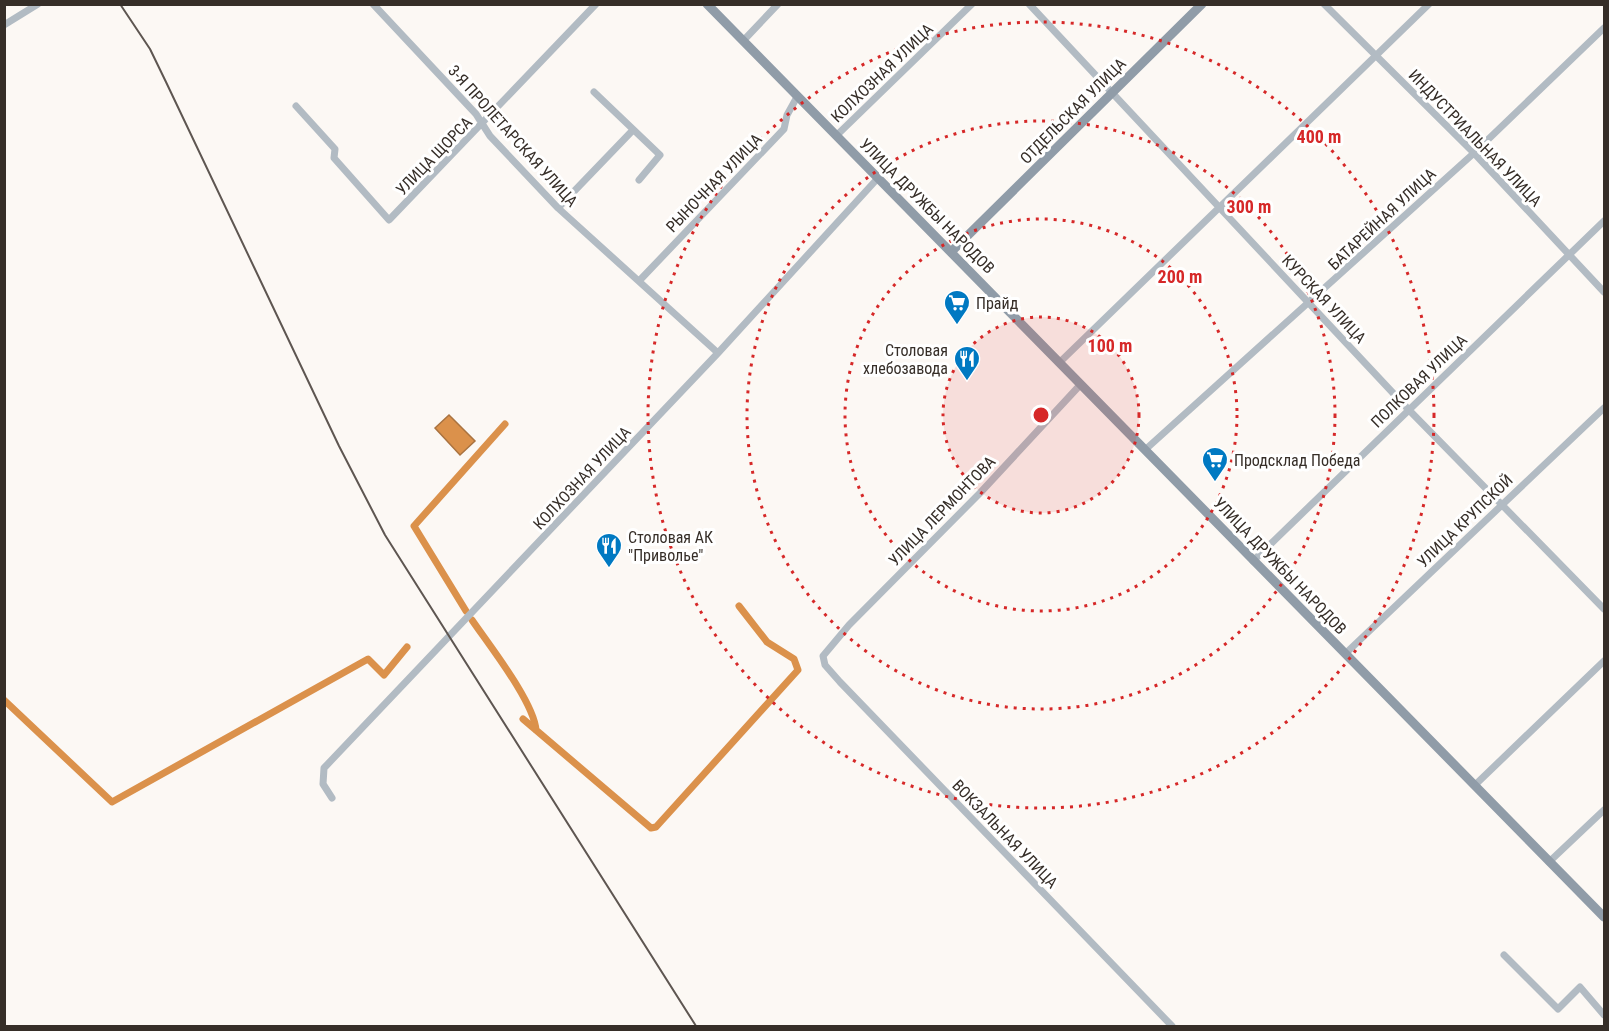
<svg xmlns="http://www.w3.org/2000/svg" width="1609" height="1031" viewBox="0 0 1609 1031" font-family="'Roboto Condensed',sans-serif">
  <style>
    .water { fill: #db914b; stroke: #aa7340; stroke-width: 1.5 }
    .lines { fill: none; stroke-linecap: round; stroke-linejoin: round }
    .canal { stroke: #db914b; stroke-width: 7 }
    .street { stroke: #b2bbc3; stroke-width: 7 }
    .secondary { stroke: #909ca8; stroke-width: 9 }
    .rail { stroke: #5e5651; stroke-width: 2 }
    .ring { fill: none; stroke: #d62828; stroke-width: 3; stroke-dasharray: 3 6 }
    .labels { text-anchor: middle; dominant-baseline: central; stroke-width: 6; stroke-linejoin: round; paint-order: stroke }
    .street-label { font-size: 16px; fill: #362e28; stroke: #fff }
    .poi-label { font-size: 16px; fill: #362e28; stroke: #fff; text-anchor: start }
    .centre { fill: #d62828; stroke: #fff; stroke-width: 3 }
    .ring-label { font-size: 18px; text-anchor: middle; font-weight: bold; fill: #d62828; stroke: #fff; stroke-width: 6; stroke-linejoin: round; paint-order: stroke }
  </style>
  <rect width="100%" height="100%" fill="#fcf8f4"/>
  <path class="water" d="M449,415l26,26 -15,14 -25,-27z"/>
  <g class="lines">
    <path class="canal" d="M466,611l-52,-85 91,-102
      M472,620c17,25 62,82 64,110
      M4,700l108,102 256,-143 16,16 23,-28
      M523,719l128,109 5,-1 142,-157 -4,-11 -27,-17 -28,-36"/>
    <path class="street" d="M373,4l103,110 14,22 68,72 160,145
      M1029,4l379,405 196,200
      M1324,4l150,149 130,139
      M4,25l34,-21
      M743,41l35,-37
      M594,92l66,63 -21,25
      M296,106l39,43 -1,9 55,62 207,-216
      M836,136l136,-132
      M558,208l75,-78
      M640,280l144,-151 3,-14 10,-18
      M1060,362l369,-358
      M1081,384l-101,109 -131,132 -26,31 2,9 15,17 332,344
      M1146,449l328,-296 130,-125
      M1253,561l351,-340
      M1345,654l259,-246
      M1475,785l129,-124
      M332,798l-9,-14 1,-16 394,-415 160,-175
      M1549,862l55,-52
      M1504,955l54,54 22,-22 24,28"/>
    <path class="secondary" d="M707,4l897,913
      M951,252l251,-248"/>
    <path class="rail" d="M120,4l30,45 16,33 173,364 46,89 311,491"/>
  </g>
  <circle cx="1041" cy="415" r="98" fill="#d62828" fill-opacity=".12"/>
  <g class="ring">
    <circle cx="1041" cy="415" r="98"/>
    <circle cx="1041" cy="415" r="196"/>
    <circle cx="1041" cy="415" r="294"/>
    <circle cx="1041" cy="415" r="393"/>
  </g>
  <defs>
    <symbol id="supermarket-pin" viewBox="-11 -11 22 30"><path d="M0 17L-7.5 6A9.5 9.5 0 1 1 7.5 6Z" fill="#0079c2" stroke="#fff"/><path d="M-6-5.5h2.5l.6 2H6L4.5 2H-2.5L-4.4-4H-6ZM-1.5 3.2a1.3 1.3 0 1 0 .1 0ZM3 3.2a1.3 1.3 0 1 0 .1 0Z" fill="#fff"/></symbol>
    <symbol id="restaurant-pin" viewBox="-11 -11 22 30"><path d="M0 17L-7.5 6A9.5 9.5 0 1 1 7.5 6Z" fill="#0079c2" stroke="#fff"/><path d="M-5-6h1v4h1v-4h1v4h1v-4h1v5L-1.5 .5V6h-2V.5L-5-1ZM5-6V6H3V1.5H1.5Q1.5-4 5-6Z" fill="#fff"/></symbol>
  </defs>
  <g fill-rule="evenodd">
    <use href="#supermarket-pin" x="942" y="288" width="30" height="40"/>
    <use href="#restaurant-pin" x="952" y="344" width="30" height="40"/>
    <use href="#supermarket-pin" x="1200" y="445" width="30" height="40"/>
    <use href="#restaurant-pin" x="594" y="531" width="30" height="40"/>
  </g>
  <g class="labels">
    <g class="street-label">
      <text transform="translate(882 73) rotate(-44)">КОЛХОЗНАЯ УЛИЦА</text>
      <text transform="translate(1073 111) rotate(-45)">ОТДЕЛЬСКАЯ УЛИЦА</text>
      <text transform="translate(513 136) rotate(48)">3-Я ПРОЛЕТАРСКАЯ УЛИЦА</text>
      <text transform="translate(1475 138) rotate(46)">ИНДУСТРИАЛЬНАЯ УЛИЦА</text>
      <text transform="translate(434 156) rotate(-46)">УЛИЦА ЩОРСА</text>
      <text transform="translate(714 183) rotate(-46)">РЫНОЧНАЯ УЛИЦА</text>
      <text transform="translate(927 206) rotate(45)">УЛИЦА ДРУЖБЫ НАРОДОВ</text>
      <text transform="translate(1382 219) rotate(-43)">БАТАРЕЙНАЯ УЛИЦА</text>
      <text transform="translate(1324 299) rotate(47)">КУРСКАЯ УЛИЦА</text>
      <text transform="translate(1419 381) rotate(-44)">ПОЛКОВАЯ УЛИЦА</text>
      <text transform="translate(582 478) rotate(-47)">КОЛХОЗНАЯ УЛИЦА</text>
      <text transform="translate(942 511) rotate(-46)">УЛИЦА ЛЕРМОНТОВА</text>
      <text transform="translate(1465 521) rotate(-44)">УЛИЦА КРУПСКОЙ</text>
      <text transform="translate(1280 566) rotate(46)">УЛИЦА ДРУЖБЫ НАРОДОВ</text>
      <text transform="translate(1005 834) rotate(46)">ВОКЗАЛЬНАЯ УЛИЦА</text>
    </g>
    <g class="poi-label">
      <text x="976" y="303">Прайд</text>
      <text x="948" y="350" text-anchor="end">Столовая<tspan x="948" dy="18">хлебозавода</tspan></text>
      <text x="1234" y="460">Продсклад Победа</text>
      <text x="628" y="537">Столовая АК<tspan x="628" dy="18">"Приволье"</tspan></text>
    </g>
  </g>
  <circle cx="1041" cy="415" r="9" class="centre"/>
  <g class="ring-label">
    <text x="1319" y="143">400 m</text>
    <text x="1249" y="213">300 m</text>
    <text x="1180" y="283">200 m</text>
    <text x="1110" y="352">100 m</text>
  </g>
  <rect width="1609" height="1031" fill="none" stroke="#362e28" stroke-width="12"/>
</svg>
